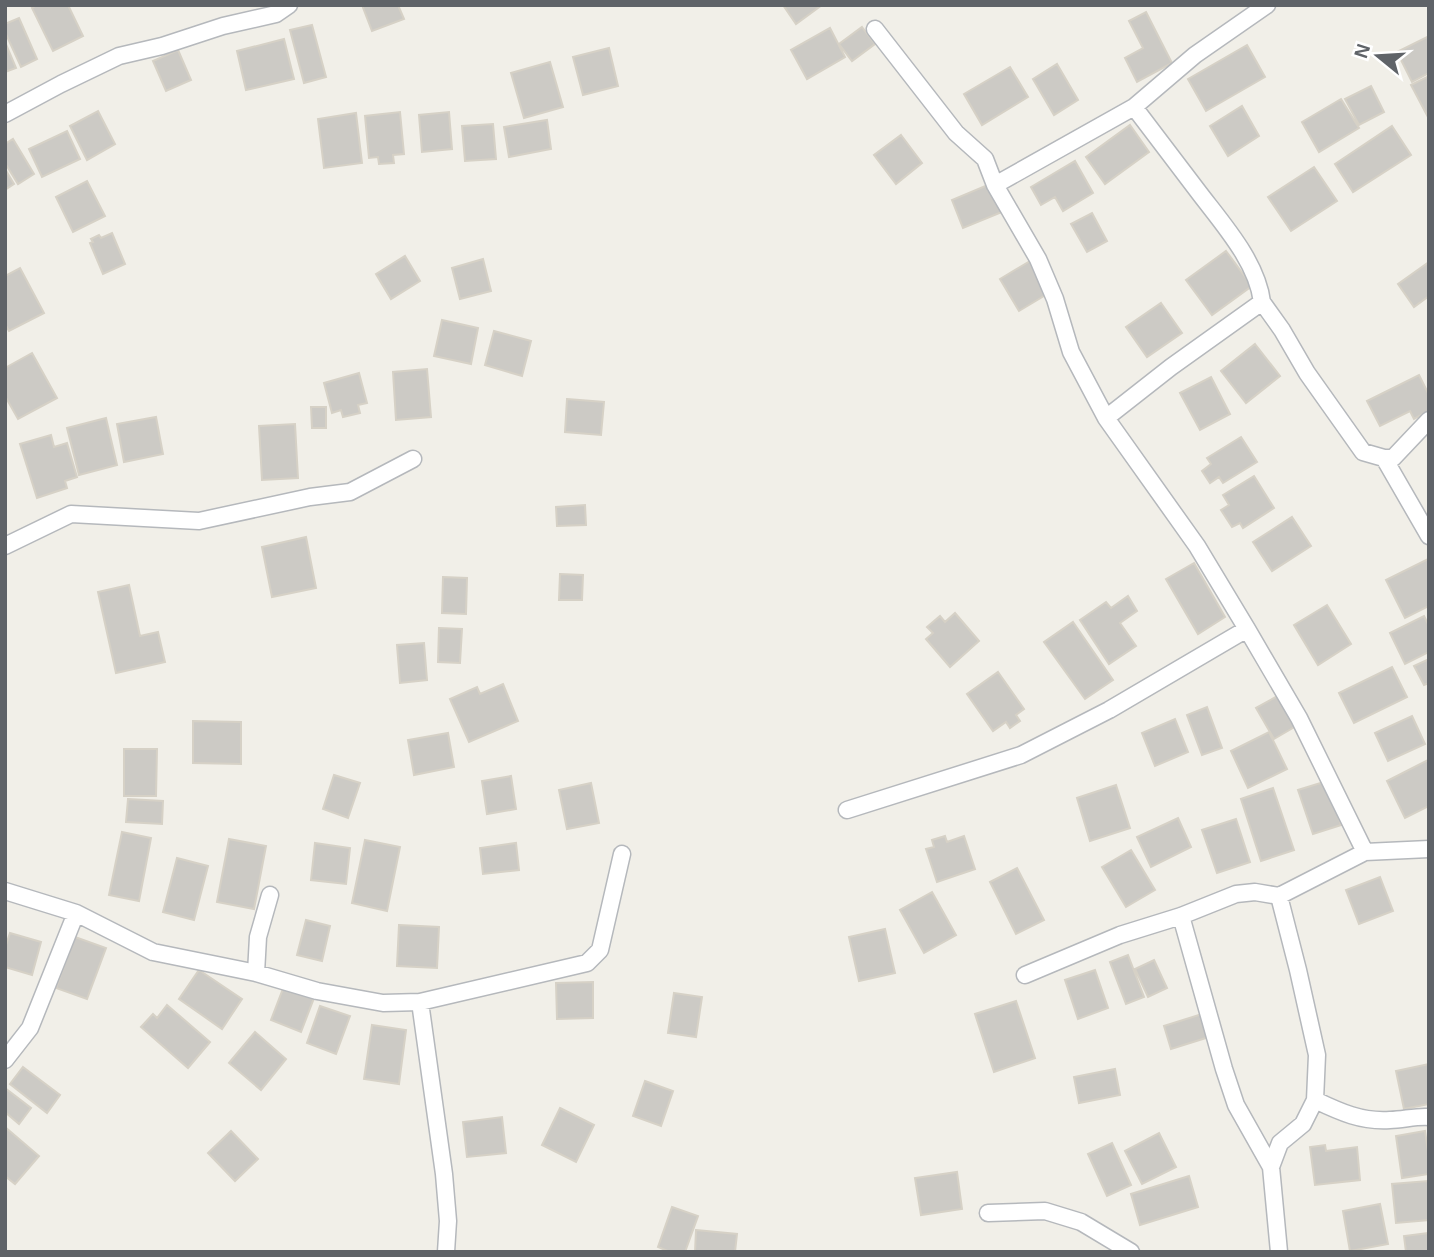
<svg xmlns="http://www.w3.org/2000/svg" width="1434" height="1257" viewBox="0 0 1434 1257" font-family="Arial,sans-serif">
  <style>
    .building { fill: #cccac5; stroke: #d6d1c6; stroke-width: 2 }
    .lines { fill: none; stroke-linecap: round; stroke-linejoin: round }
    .minor-casing { stroke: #b5b8bc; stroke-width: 19 }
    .minor { stroke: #fff; stroke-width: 16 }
  </style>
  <rect width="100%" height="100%" fill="#f1efe8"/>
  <path class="building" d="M37,5h31l15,31 -30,15 -21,-43z
    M362,5h36l6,14 -32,12z
    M783,5h39l-26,19z
    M1146,12l26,51 -35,19 -12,-24 18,-10 -14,-27z
    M19,18l18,41 -16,8 -16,-35v-8z
    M312,25l14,52 -22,6 -14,-53z
    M862,27l13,17 -23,17 -13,-17z
    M830,28l15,29 -38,22 -16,-29z
    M1429,36v37l-17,9 -15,-30z
    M284,39l10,40 -48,11 -9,-39z
    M5,42l11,26 -11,4z
    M1247,45l18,32 -59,34 -18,-32z
    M609,48l9,38 -35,9 -10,-38z
    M178,50l13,30 -25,11 -13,-30z
    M550,62l13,45 -39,11 -13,-45z
    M1057,64l21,36 -24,15 -21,-36z
    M1010,67l18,30 -46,28 -18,-31z
    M1429,76v43l-18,-34z
    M1371,86l13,26 -25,13 -14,-26z
    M1341,99l18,29 -40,24 -17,-30z
    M1242,106l17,30 -31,20 -18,-30z
    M98,111l17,33 -28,16 -17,-34z
    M400,112l4,42 -11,1 1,8 -15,1 -1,-7 -9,1 -4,-42z
    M449,112l3,37 -30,3 -3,-37z
    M356,113l6,50 -38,5 -6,-49z
    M547,120l4,29 -42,8 -5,-30z
    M493,124l3,35 -31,2 -3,-35z
    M1130,125l19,27 -44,32 -19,-27z
    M1392,126l19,29 -58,37 -18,-28z
    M67,131l13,28 -38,18 -13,-28z
    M901,135l21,28 -26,21 -22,-29z
    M13,139l21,35 -16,10 -13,-21v-19z
    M1075,161l18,32 -30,18 -8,-14 -14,8 -10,-18z
    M1314,167l23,34 -46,30 -23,-34z
    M5,169l9,15 -9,6z
    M87,181l18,35 -32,16 -17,-35z
    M990,184l12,28 -39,16 -11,-28z
    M1092,213l15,28 -20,11 -16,-28z
    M112,233l13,31 -22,10 -13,-31 3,-1 -2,-3 8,-4 2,3z
    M1226,251l26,35 -40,29 -26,-35z
    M405,256l15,25 -29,18 -15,-25z
    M483,259l8,32 -31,8 -8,-31z
    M1030,261l19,32 -30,18 -19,-32z
    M1429,262v34l-15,11 -16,-23z
    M20,268l24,45 -35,18 -4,-7v-48z
    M1161,303l21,30 -35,24 -21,-30z
    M442,320l36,8 -7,36 -37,-8z
    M494,331l37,10 -9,35 -37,-11z
    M1255,344l25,32 -34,27 -25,-32z
    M32,353l25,45 -39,21 -13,-23v-28z
    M427,369l4,48 -35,3 -3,-48z
    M359,373l8,30 -9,2 2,8 -17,4 -2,-7 -9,3 -8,-30z
    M1419,375l10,20v16l-15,8 -4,-8 -30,15 -13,-25z
    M1211,377l19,37 -30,16 -20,-37z
    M567,399l37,3 -3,33 -36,-3z
    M311,407h15v21h-14z
    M156,417l7,37 -39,8 -7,-38z
    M106,418l11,47 -38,10 -12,-47z
    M295,424l3,54 -36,2 -3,-54z
    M51,435l3,12 13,-4 10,34 -12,4 2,7 -30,10 -17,-54z
    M1241,437l16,25 -34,21 -4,-6 -9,6 -8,-12 9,-7 -4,-6z
    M1254,476l20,32 -31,20 -3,-5 -8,4 -11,-17 8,-5 -6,-10z
    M585,505l1,20 -29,1 -1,-19z
    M1292,517l19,29 -39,25 -19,-29z
    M306,537l10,51 -44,9 -10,-50z
    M1428,559l1,47 -24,12 -19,-38z
    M1194,563l31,54 -27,17 -32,-55z
    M560,574l23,1 -1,25h-23z
    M443,577l24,1 -1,36 -24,-1z
    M129,585l11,51 18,-4 7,30 -49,11 -18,-81z
    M1128,596l9,15 -17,12 16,23 -27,18 -29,-44 26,-18 5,6z
    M1327,605l24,39 -33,21 -24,-40z
    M955,613l24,28 -29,26 -24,-28 7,-6 -6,-6 13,-11 5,6z
    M1424,616l5,10v26l-24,12 -15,-31z
    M1073,622l40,58 -28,19 -41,-57z
    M439,628l23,1 -2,34 -22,-1z
    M424,643l3,37 -27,3 -3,-38z
    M1429,659v24l-5,2 -10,-19z
    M1392,667l15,30 -53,26 -15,-30z
    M998,672l26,37 -8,6 4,6 -10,7 -4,-6 -13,9 -26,-37z
    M503,684l15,37 -49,21 -19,-43 27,-12 3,7z
    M1281,694l17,31 -24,14 -18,-31z
    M1207,707l15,41 -20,7 -15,-40z
    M1412,716l13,28 -37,17 -13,-28z
    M1175,719l13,33 -33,14 -13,-33z
    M193,721l48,1v42l-48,-1z
    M1269,732l18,37 -39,19 -17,-37z
    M448,733l6,34 -40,8 -6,-35z
    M124,749h33l-1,47h-32z
    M1428,760l1,46 -24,12 -18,-37z
    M334,775l26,8 -12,35 -25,-9z
    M511,776l5,33 -29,5 -5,-33z
    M1327,781l14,44 -28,9 -15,-44z
    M591,783l8,40 -32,6 -8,-39z
    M1116,785l14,43 -40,13 -13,-43z
    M1273,788l21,62 -33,11 -20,-62z
    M128,799l35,2 -1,23 -36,-2z
    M1178,818l13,29 -40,20 -14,-30z
    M1236,819l14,43 -33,11 -15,-43z
    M122,832l29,6 -12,63 -30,-6z
    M945,836l2,6 17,-6 11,33 -38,13 -11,-33 8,-2 -2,-7z
    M229,839l37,7 -12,63 -37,-7z
    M365,840l35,7 -13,64 -35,-8z
    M315,843l35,5 -4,36 -35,-4z
    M516,843l3,27 -36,4 -3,-26z
    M1131,850l24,40 -29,17 -24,-40z
    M177,858l31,8 -14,54 -31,-8z
    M1017,868l27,52 -28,14 -26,-52z
    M1380,877l13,34 -34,13 -13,-34z
    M932,892l24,43 -32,18 -24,-43z
    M306,920l24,6 -8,35 -25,-6z
    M399,925l40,2 -2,41 -40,-2z
    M885,929l10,44 -36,8 -10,-44z
    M10,933l31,9 -9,33 -27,-8v-19z
    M75,937l31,11 -19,51 -31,-11z
    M1128,955l16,42 -18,7 -16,-42z
    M1154,960l13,28 -19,9 -13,-28z
    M199,970l43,29 -20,30 -43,-30z
    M1095,970l13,38 -30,11 -13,-39z
    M593,982v36l-36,1 -1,-36z
    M284,986l30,12 -13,34 -30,-12z
    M674,993l28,4 -6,40 -28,-4z
    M1016,1001l19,57 -41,14 -19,-58z
    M167,1005l43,37 -22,26 -47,-41 12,-13 4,4z
    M320,1006l30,10 -14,38 -29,-11z
    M1202,1014l7,23 -38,12 -7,-23z
    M372,1025l34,5 -7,54 -35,-5z
    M255,1032l31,27 -25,31 -32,-27z
    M1429,1064v40l-25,5 -8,-38z
    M23,1067l37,28 -13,18 -37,-29z
    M1115,1069l5,26 -41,8 -5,-26z
    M645,1081l28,10 -12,35 -28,-10z
    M5,1088l26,20 -12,16 -14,-12z
    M560,1108l34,17 -18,37 -34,-17z
    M502,1117l4,36 -39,4 -4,-35z
    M5,1127l34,29 -24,28 -10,-8z
    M231,1131l27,28 -23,22 -27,-28z
    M1425,1131l4,27v16l-27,4 -6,-42z
    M1159,1133l17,34 -34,17 -17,-33z
    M1112,1143l19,42 -24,11 -19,-42z
    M1325,1145l1,6 31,-4 3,33 -45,5 -5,-38z
    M957,1172l5,37 -41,6 -6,-37z
    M1189,1176l9,31 -58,18 -9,-31z
    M1428,1181l1,39 -33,3 -4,-39z
    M1380,1204l8,40 -38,7 -7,-40z
    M672,1207l26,9 -13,36h-15l-12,-5z
    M696,1230l41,4 -2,18h-40z
    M1429,1233v19h-23l-2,-16z"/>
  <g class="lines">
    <defs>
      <path id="minor" d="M875,29l81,104 29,26 10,26 43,74 17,40 16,53 35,66 91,128 50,83 52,89 66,134
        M5,114l56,-30 58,-28 43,-10 61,-20 53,-12 13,-9
        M995,185l139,-78 61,-52 72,-50
        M1262,302l20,28 25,43 56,79 21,6h9l36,-38
        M1106,418l65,-51 91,-65c-5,-41 -41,-80 -65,-112 -21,-28 -42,-55 -63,-83
        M1384,458l45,78
        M5,546l66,-32 128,7 111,-24 40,-5 63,-33
        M847,810l174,-55 88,-45 138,-81
        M5,891l71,22 77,39 103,21 61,18 66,12 37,-1 167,-39 13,-13 22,-96
        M1279,896l19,74 19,85 -2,45 -12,24 -23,19 -9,24 8,85
        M1181,916l43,153 12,36 35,62
        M256,973l2,-36 12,-42
        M1025,975l95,-40 61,-19 55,-22 19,-2 24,4 86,-44 64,-3
        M420,1002l24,172 4,47 -2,31
        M5,1060l25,-32 46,-115
        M1315,1100c25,12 47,22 75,20 13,0 25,-4 39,-3
        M988,1213l57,-2 36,11 50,30"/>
    </defs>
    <use href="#minor" class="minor-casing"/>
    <use href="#minor" class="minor"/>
  </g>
  <rect width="1434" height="1257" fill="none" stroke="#5f6368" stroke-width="14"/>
  <g transform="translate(1378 56) rotate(288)" stroke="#ffffff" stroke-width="5" paint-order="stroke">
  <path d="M0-5L12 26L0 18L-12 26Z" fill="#5f6368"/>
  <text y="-10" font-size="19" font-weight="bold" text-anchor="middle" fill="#5f6368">N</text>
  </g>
</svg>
